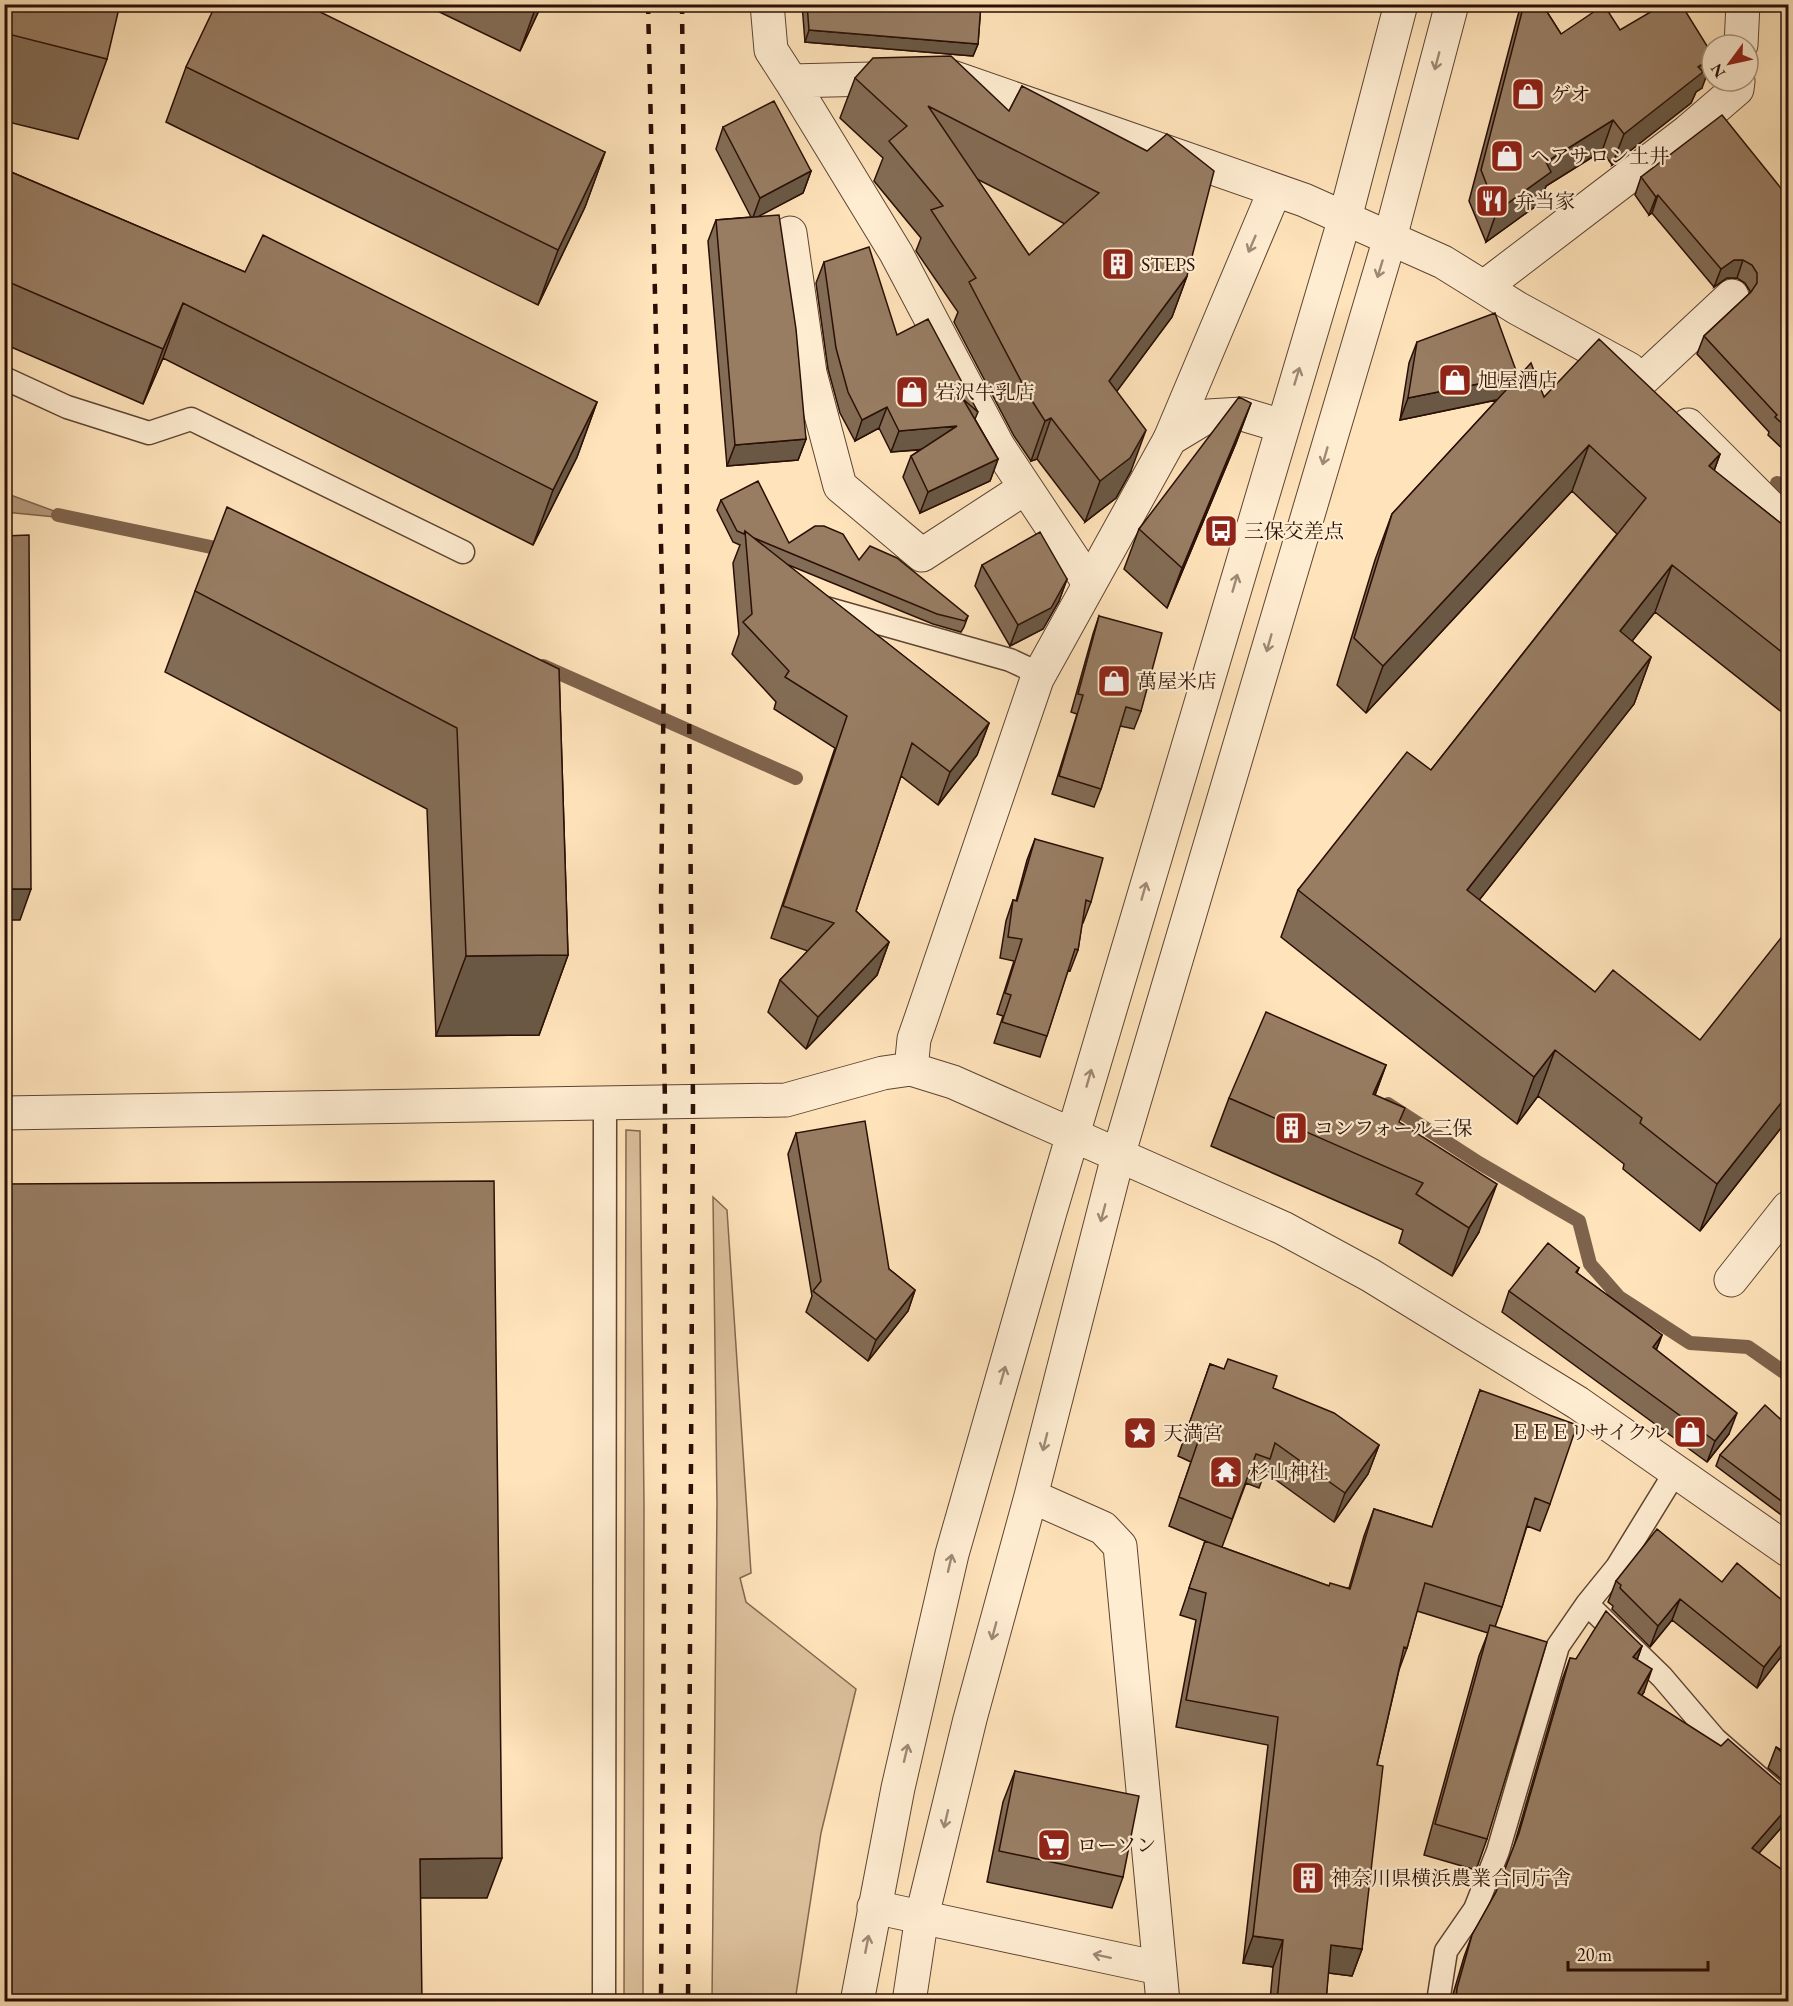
<svg xmlns="http://www.w3.org/2000/svg" width="1793" height="2006" viewBox="0 0 1793 2006" font-family="'EB Garamond','Noto Serif JP',serif">
  <style>
    .green { fill: #dbbf9b; stroke: #826750; stroke-width: 1.5 }
    .water { fill: #b69b7c; stroke: #7e634c; stroke-width: 1.5 }
    .lines { fill: none; stroke-linecap: round; stroke-linejoin: round }
    .stream { stroke: #7e634c; stroke-width: 14 }
    .service-casing { stroke: #5e4432; stroke-width: 25 }
    .minor-casing { stroke: #5e4432; stroke-width: 35 }
    .tertiary-casing { stroke: #5e4432; stroke-width: 35 }
    .service { stroke: #ffedd2; stroke-width: 22 }
    .minor { stroke: #ffedd2; stroke-width: 33 }
    .tertiary { stroke: #ffedd2; stroke-width: 33 }
    .rail { stroke: #290f05; stroke-width: 4.5; stroke-dasharray: 10 10; stroke-linecap: butt }
    .wall { fill: #836c55; stroke: #290f05; stroke-width: 1.5; fill-rule: evenodd }
    .shaded-wall { fill: #6a5845; stroke: #290f05; stroke-width: 1.5 }
    .building { fill: #987d63; stroke: #290f05; stroke-width: 1.5; fill-rule: evenodd }
    .oneway { stroke: #9f8976 }
    .labels { text-anchor: middle; dominant-baseline: central; stroke-width: 4.5; stroke-linejoin: round; paint-order: stroke }
    .poi-label { font-size: 20px; fill: #290f05; stroke: #ffedd2; text-anchor: start }
  </style>
  <rect width="100%" height="100%" fill="#ffe3ba"/>
  <filter id="stains"><feTurbulence type="fractalNoise" baseFrequency=".00333" numOctaves="4"/><feColorMatrix values="0 0 0 0 .2 0 0 0 0 .09 0 0 0 0 .02 0 0 0 .5 -.17"/></filter>
  <radialGradient id="worn" r=".72"><stop offset=".6" stop-color="#630" stop-opacity="0"/><stop offset="1" stop-color="#630" stop-opacity=".3"/></radialGradient>
  <path class="green" d="M626,1130l14,1 4,373 -1,498 -19,-1z
    M713,1197l14,13 24,363 -11,5 6,24 110,87 -35,144 -26,168h-83l5,-497z"/>
  <path class="water" d="M5,493l71,26 -71,-7z"/>
  <g class="lines">
    <path class="stream" d="M1777,483l11,10
      M58,515l172,36
      M543,666l253,112
      M1388,1104l91,59 100,58 11,43 29,33 71,46 58,4 40,28"/>
    <defs>
      <path id="service" d="M4,378l63,29 82,26 42,-14 272,133
        M822,607l188,53 30,14
        M1587,1604l30,-37 59,-96
        M604,2002l1,-901
        M1438,2002l8,-51 29,-42 23,-58 60,-205 29,-42 75,73 53,62 73,64"/>
      <path id="minor" d="M767,4l4,46 20,31 161,-4 352,123 139,62 74,46 112,61
        M1741,45l2,-41
        M791,81l105,172 102,193 91,137
        M790,233l20,140 30,113 82,69 103,-67
        M1484,287l203,-155 50,-43 1,-8
        M1642,380l90,-84
        M1688,425l100,100
        M1170,439l105,-249
        M1731,1280l57,-72
        M874,1907l285,61"/>
      <path id="tertiary" d="M911,1069l3,-30 8,-23 115,-337 133,-240 38,-23 34,-2 40,12
        M4,1113l782,-13 97,-27 28,-4 42,13 330,146 87,47 208,128 210,147
        M1031,1496l72,32 17,18 43,456
        M857,2002l41,-214 54,-234 98,-342 295,-994 56,-214
        M909,2002l13,-86 48,-197 61,-223 87,-340 272,-918 62,-234"/>
    </defs>
    <use href="#service" class="service-casing"/>
    <use href="#minor" class="minor-casing"/>
    <use href="#tertiary" class="tertiary-casing"/>
    <use href="#service" class="service"/>
    <use href="#minor" class="minor"/>
    <use href="#tertiary" class="tertiary"/>
    <path class="rail" d="M648,4l16,663 -3,235 4,200 -1,496 -3,404
      M682,4l11,1098 -5,900"/>
  </g>
  <path class="wall" d="M4,4l103,55 -29,80 -74,-18z
    M423,4h119l-22,47z
    M802,4h179l-3,40 -5,12 -168,-14z
    M1522,4h20l19,30 59,-4 82,58 -6,4 -5,11 -79,62 -10,-14 -56,35 -6,17 -54,39 -17,-41 49,-186z
    M186,67l419,85 -20,55 -47,98 -372,-183z
    M855,78l154,33 13,-25 165,190 -15,41 -56,75 15,79 -15,27 -31,24 -48,-63 -6,2 -17,-25 -60,-114 4,-10 -42,-61 5,-13 -47,-57 9,-23 -43,-40zM977,179l88,45 -36,31z
    M1788,100v13l-2,-5z
    M723,127l88,44 -8,22 -45,23 48,223 -8,21 -71,6 -19,-225 8,-21 35,-3 -35,-68z
    M4,169l241,103 352,130 -20,55 -44,88 -370,-187 -20,46 -139,-60z
    M1641,177l147,20v257l-20,-19 1,-3 -72,-78 7,-18 46,-43v-2l-5,-8 -8,-5h-10l-13,9 -62,-74 -3,2 -14,-20z
    M824,262l73,73 81,77 -3,7 23,40 -8,22 -70,32 -17,-36 8,-21 9,-6 -29,2 -12,-24 -24,13 -15,-28 -12,-44 -12,-86z
    M1417,342l100,36 27,19 176,57 -6,17 74,58v188l-133,-105 -23,29 19,16 -17,47 -155,196 116,92 193,127 -88,112 -77,-62 1,-5 -86,-68 -21,28 -236,-187 17,-47 133,-120 186,-236 -45,-43 -206,222 -29,-28 38,-125 17,-46 105,-114 -97,20 9,-57z
    M1251,403l-15,40 -69,165 -43,-39 15,-40z
    M721,500l68,43 70,17 109,56 -4,11 -3,5 -28,-8 -147,-60 203,159 -12,32 -39,50 -37,-29 -45,135 33,31 -12,33 -71,74 -38,-37 12,-32 28,-29 -37,-13 64,-190 -61,-39 2,-7 -44,-48 7,-20 -6,-71 7,-18 -7,-3 -16,-32z
    M982,565l85,14 -8,22 -16,28 -33,17 -35,-60z
    M195,591l364,78 9,286 -29,80 -103,1 -9,-227 -262,-137z
    M1099,616l42,95 -7,18 -14,-3 -19,63 -7,18 -42,-13 25,-80 -6,-2 22,-78z
    M1035,839l56,63 -8,21h-1l-4,27 -8,21 -2,-1 -28,87 -46,-14 9,-27 -6,-2 17,-53 -14,-3 6,-37 7,-21 3,1 11,-41z
    M1386,1065l-11,30 25,28 79,109 -27,44 -53,-33 4,-13 -192,-84 18,-48z
    M796,1133l93,136 26,21 -7,21 -40,50 -62,-49 6,-16 -24,-142z
    M1579,1268l-2,5 85,62 -6,15 73,84 -22,28 -205,-150 7,-21z
    M1210,1364l63,24 106,57 -11,29 -34,48 -69,-50 -6,16 -13,-5 -24,64 107,39 20,2 15,-52 10,-27 58,18 48,-137 70,114 -10,27 -13,-5 -25,81 -7,20 -8,212 -11,31 -52,-15 55,-199 9,-23 -71,-22 -10,37 -8,22 -22,95 -15,184 -10,27 -24,-3 -2,28h-56l3,-34 -30,-4 25,-218 -92,-18 20,-107 -16,-5 25,-74 -36,-15 22,-64 -13,-6z
    M1788,1426v94l-72,-54 4,-11z
    M1616,1581l106,1 66,23 -31,83 -85,-68 -22,27 -38,-38 1,-3 -5,-4z
    M1642,1646l-5,14 7,32 -3,4 147,124 -29,33 29,148h-337l13,-44 8,-22 24,-43 17,-43 49,-169 8,-22 6,1z
    M1776,1747l12,7v31l-20,-17z
    M1015,1771l108,106 -11,31 -125,-26 16,-80z"/>
  <path class="shaded-wall" d="M537,4h5l-22,47z
    M809,30l169,14 -5,12 -168,-14z
    M1712,58v3l-10,27 -6,4 -5,11 -79,62 12,-31 74,-67z
    M1613,120l-11,31 -56,35 -6,17 -54,39 11,-31 49,-49z
    M605,152l-20,55 -47,98 20,-55z
    M811,171l-8,22 -51,27 8,-22z
    M1658,195l-6,18 -3,2 7,-18z
    M1734,260h9l-6,18h-10l-13,9 7,-18z
    M1187,276l-15,41 -78,105 15,-41z
    M183,303l-20,55 -20,46 20,-55z
    M1518,376l-8,21 -110,23 8,-22z
    M597,402l-20,55 -44,88 20,-55z
    M1251,403l-15,40 -69,165 15,-40z
    M887,407l-8,21 -24,13 7,-21z
    M1051,418l-14,41 -6,2 14,-40z
    M957,426l-8,21 -58,5 8,-21z
    M1146,430l-15,41 -15,27 -31,24 15,-41z
    M806,439l-8,21 -71,6 8,-21z
    M1589,445l-17,46 -206,222 17,-47z
    M1720,454l-17,47 6,-35z
    M998,459l-8,22 -70,32 8,-21z
    M1672,565l-17,47 -52,66 17,-47z
    M1067,579l-8,22 -16,28 -33,17 8,-21z
    M1651,657l-17,47 -184,233 17,-47z
    M989,723l-12,32 -39,50 12,-33z
    M4,889h27l-11,31h-16z
    M889,942l-12,33 -71,74 12,-32z
    M568,955l-29,80 -103,1 30,-80z
    M1555,1050l-17,46 -21,28 17,-47z
    M1386,1065l-18,49 5,-20z
    M1788,1094v25l-88,112 17,-47z
    M1497,1184l-18,48 -27,44 17,-48z
    M915,1290l-7,21 -40,50 8,-21z
    M1662,1335l-8,21 -1,-9z
    M1737,1413l-8,21 -22,28 8,-21z
    M1379,1445l-11,29 -34,48 11,-29z
    M1680,1599l-8,21 -22,27 8,-21z
    M1788,1636v12l-31,40 7,-21z
    M1642,1646l-8,22 -1,-11z
    M1652,1669l-8,23 -15,24 9,-23z
    M1788,1807v13l-44,50 8,-22z
    M502,1858l-15,40h-81l14,-39z
    M1253,1936l30,4 -10,27 -30,-4z
    M1331,1945l31,4 -10,27 -31,-4z"/>
  <path class="building" d="M4,4h116l-13,55 -103,-26z
    M216,4h88l301,148 -47,98 -372,-183z
    M807,4h174l-3,40 -169,-14z
    M1524,4h18l19,30 43,-29 16,25 44,-26h17l31,50v4l-14,9 5,5 -79,62 -11,-14 -67,42 5,10 -54,39 -16,-41z
    M951,56l58,55 13,-25 125,65 20,-17 47,37 -27,105 -78,105 37,49 -16,28 -30,23 -49,-63 -6,3 -16,-25 -60,-114 7,-4 -45,-68 12,-4 -54,-65 18,-15 -52,-48 18,-20zM928,106l171,87 -70,62z
    M774,101l37,70 -51,27 -37,-71z
    M1722,115l66,82v232l-13,-12 2,-2 -73,-79 47,-44 6,-9v-10l-5,-8 -9,-5h-9l-13,9 -63,-74 -2,2 -15,-20z
    M4,169l241,103 18,-37 334,167 -44,88 -370,-187 -20,46 -159,-69z
    M779,215l17,114 10,110 -71,6 -19,-225z
    M869,247l28,88 31,-16 50,93 -15,-13 35,60 -70,33 -17,-36 46,-30 -58,5 -12,-24 -25,13 -14,-28 -12,-44 -12,-86z
    M1495,313l23,63 -110,22 9,-56z
    M1599,339l121,115 -11,12 79,63v128l-116,-92 -52,66 31,26 -184,233 128,102 18,-22 87,70 88,-111v165l-71,90 -77,-61 2,-5 -87,-68 -21,27 -236,-187 109,-138 24,18 215,-272 -57,-53 -206,221 -29,-28 38,-124 139,-151 13,34z
    M1239,397l12,6 -69,165 -43,-39z
    M758,481l31,62 26,-17h9l19,8 16,26 11,-14 27,12 71,58 -3,5 -28,-7 -183,-76 -9,-7 -1,3 -7,-3 -16,-31z
    M227,507l332,162 9,286 -102,1 -9,-228 -262,-137z
    M745,531l244,192 -39,49 -38,-29 -56,168 33,31 -71,75 -38,-37 54,-57 -51,-17 64,-190 -62,-39 4,-6 -46,-49 9,-8z
    M1040,532l27,47 -16,29 -33,17 -36,-60z
    M29,535l2,354h-27v-353z
    M1099,616l63,17 -21,78 -15,-4 -25,82 -42,-13 24,-81 -5,-1z
    M1035,839l68,19 -12,44 -5,-2 -8,50 -3,-1 -28,87 -45,-14 9,-27 -6,-2 17,-54 -14,-2 5,-37 4,1z
    M1266,1012l120,53 -13,29 32,14 -6,14 98,62 -28,44 -53,-34 7,-11 -194,-85z
    M865,1121l24,148 26,21 -39,50 -63,-49 8,-10 -25,-148z
    M494,1181l8,677 -82,1 2,142h-418v-817z
    M1548,1243l31,25 -3,4 86,63 -9,12 84,66 -22,28 -206,-150z
    M1228,1359l49,17 -4,12 61,25 45,32 -34,48 -70,-50 -5,16 -14,-5 -24,65 -53,-22 22,-64 -13,-6 22,-63 14,5z
    M1480,1390l97,35 -27,79 -15,-6 -33,109 -77,-24 -18,65 -3,-1 -27,118 6,1 -21,183 -31,-4 -5,56h-49l6,-61 -30,-4 25,-219 -92,-17 20,-107 -17,-5 16,-47 124,45 1,-3 20,6 24,-80 58,18z
    M1765,1405l23,21v80l-68,-51z
    M1657,1529l65,53 15,-19 51,42v31l-24,31 -84,-68 -22,27 -38,-38 1,-3 -5,-4z
    M1606,1611l36,35 -9,11 19,12 -14,24 83,53 7,-7 60,52v16l-36,41 36,26v127h-332l1,-13 15,-53 24,-43 23,-59 51,-175 6,1z
    M1490,1625l57,17 -60,197 -52,-15z
    M1776,1747l12,7v4z
    M1015,1771l124,25 -16,81 -124,-26z"/>
  <defs><path id="oneway-shaft" d="M-6 0H5M1.5-3L5.5 0L1.5 3" fill="none" stroke-width="1.6" stroke-linecap="round" stroke-linejoin="round" transform="scale(1.5)"/></defs>
  <g class="oneway">
    <use href="#oneway-shaft" transform="translate(1437 61) rotate(105)"/>
    <use href="#oneway-shaft" transform="translate(1252 244) rotate(113)"/>
    <use href="#oneway-shaft" transform="translate(1380 269) rotate(107)"/>
    <use href="#oneway-shaft" transform="translate(1297 376) rotate(-73)"/>
    <use href="#oneway-shaft" transform="translate(1325 456) rotate(106)"/>
    <use href="#oneway-shaft" transform="translate(1235 583) rotate(-74)"/>
    <use href="#oneway-shaft" transform="translate(1269 643) rotate(106)"/>
    <use href="#oneway-shaft" transform="translate(1144 891) rotate(-74)"/>
    <use href="#oneway-shaft" transform="translate(1089 1078) rotate(-74)"/>
    <use href="#oneway-shaft" transform="translate(1103 1213) rotate(105)"/>
    <use href="#oneway-shaft" transform="translate(1003 1375) rotate(-74)"/>
    <use href="#oneway-shaft" transform="translate(1045 1442) rotate(104)"/>
    <use href="#oneway-shaft" transform="translate(950 1563) rotate(-77)"/>
    <use href="#oneway-shaft" transform="translate(994 1631) rotate(105)"/>
    <use href="#oneway-shaft" transform="translate(906 1753) rotate(-77)"/>
    <use href="#oneway-shaft" transform="translate(946 1819) rotate(103)"/>
    <use href="#oneway-shaft" transform="translate(867 1944) rotate(-79)"/>
    <use href="#oneway-shaft" transform="translate(1102 1956) rotate(-168)"/>
  </g>
  <defs>
    <symbol id="shop-square" viewBox="-11 -11 22 22"><rect x="-9" y="-9" width="18" height="18" rx="4" fill="#8f2418" stroke="#ffedd2"/><path d="M-5-2.5h2.3a2.7 3.5 0 0 1 5.4 0H5L5.5 6h-11ZM-1.5-2.5h3a1.5 2.3 0 0 0-3 0Z" fill="#fff"/></symbol>
    <symbol id="restaurant-square" viewBox="-11 -11 22 22"><rect x="-9" y="-9" width="18" height="18" rx="4" fill="#8f2418" stroke="#ffedd2"/><path d="M-5-6h1v4h1v-4h1v4h1v-4h1v5L-1.5 .5V6h-2V.5L-5-1ZM5-6V6H3V1.5H1.5Q1.5-4 5-6Z" fill="#fff"/></symbol>
    <symbol id="building-square" viewBox="-11 -11 22 22"><rect x="-9" y="-9" width="18" height="18" rx="4" fill="#8f2418" stroke="#ffedd2"/><path d="M-4-6H4V6H1V3H-1V6H-4ZM-2.5-4.3h1.7v1.8h-1.7ZM.8-4.3h1.7v1.8H.8ZM-2.5-1h1.7V.8h-1.7ZM.8-1h1.7V.8H.8Z" fill="#fff"/></symbol>
    <symbol id="bus-square" viewBox="-11 -11 22 22"><rect x="-9" y="-9" width="18" height="18" rx="4" fill="#8f2418" stroke="#ffedd2"/><path d="M-5-6H5V4H4V6H2V4H-2V6H-4V4H-5ZM-3.5-4V0h7V-4ZM-3.5 1.2v1.5H-2V1.2ZM2 1.2v1.5H3.5V1.2Z" fill="#fff"/></symbol>
    <symbol id="sight-square" viewBox="-11 -11 22 22"><rect x="-9" y="-9" width="18" height="18" rx="4" fill="#8f2418" stroke="#ffedd2"/><path d="M0-6L1.8-2.2L6-1.7L2.9 1.2L3.7 5.4L0 3.3L-3.7 5.4L-2.9 1.2L-6-1.7L-1.8-2.2Z" fill="#fff"/></symbol>
    <symbol id="temple-square" viewBox="-11 -11 22 22"><rect x="-9" y="-9" width="18" height="18" rx="4" fill="#8f2418" stroke="#ffedd2"/><path d="M0-6L5-2H3V0L6.5 2.5H4V6H1.5V3h-3V6H-4V2.5H-6.5L-3 0V-2H-5Z" fill="#fff"/></symbol>
    <symbol id="supermarket-square" viewBox="-11 -11 22 22"><rect x="-9" y="-9" width="18" height="18" rx="4" fill="#8f2418" stroke="#ffedd2"/><path d="M-6-5.5h2.5l.6 2H6L4.5 2H-2.5L-4.4-4H-6ZM-1.5 3.2a1.3 1.3 0 1 0 .1 0ZM3 3.2a1.3 1.3 0 1 0 .1 0Z" fill="#fff"/></symbol>
  </defs>
  <g fill-rule="evenodd">
    <use href="#shop-square" x="1509" y="75" width="38" height="38"/>
    <use href="#shop-square" x="1488" y="137" width="38" height="38"/>
    <use href="#restaurant-square" x="1473" y="182" width="38" height="38"/>
    <use href="#building-square" x="1099" y="245" width="38" height="38"/>
    <use href="#shop-square" x="1436" y="361" width="38" height="38"/>
    <use href="#shop-square" x="893" y="373" width="38" height="38"/>
    <use href="#bus-square" x="1202" y="512" width="38" height="38"/>
    <use href="#shop-square" x="1095" y="662" width="38" height="38"/>
    <use href="#building-square" x="1272" y="1109" width="38" height="38"/>
    <use href="#shop-square" x="1671" y="1413" width="38" height="38"/>
    <use href="#sight-square" x="1121" y="1414" width="38" height="38"/>
    <use href="#temple-square" x="1207" y="1453" width="38" height="38"/>
    <use href="#supermarket-square" x="1035" y="1826" width="38" height="38"/>
    <use href="#building-square" x="1289" y="1859" width="38" height="38"/>
  </g>
  <g class="labels">
    <g class="poi-label">
      <text x="1551" y="94">ゲオ</text>
      <text x="1530" y="156">ヘアサロン土井</text>
      <text x="1515" y="201">弁当家</text>
      <text x="1141" y="264">STEPS</text>
      <text x="1478" y="380">旭屋酒店</text>
      <text x="935" y="392">岩沢牛乳店</text>
      <text x="1244" y="531">三保交差点</text>
      <text x="1137" y="681">萬屋米店</text>
      <text x="1314" y="1128">コンフォール三保</text>
      <text x="1667" y="1432" text-anchor="end">ＥＥＥリサイクル</text>
      <text x="1163" y="1433">天満宮</text>
      <text x="1249" y="1472">杉山神社</text>
      <text x="1077" y="1845">ローソン</text>
      <text x="1331" y="1878">神奈川県横浜農業合同庁舎</text>
    </g>
  </g>
  <rect width="1793" height="2006" fill="none" stroke="#ffe3ba" stroke-width="24"/>
  <rect x="6" y="6" width="1781" height="1994" fill="none" stroke="#290f05" stroke-width="3"/>
  <rect x="12" y="12" width="1769" height="1982" fill="none" stroke="#290f05" stroke-width="1.5"/>
  <g transform="translate(1730 63) rotate(237)"><circle r="28" fill="#ffedd2" stroke="#a99480" stroke-width="1.5"/>
  <path d="M0-4.5L10 22L0 15L-10 22Z" fill="#8f2418"/>
  <text y="-9" font-size="16" font-weight="bold" text-anchor="middle" fill="#290f05">N</text>
  </g>
  <path d="M1568 1961v9h140v-9" fill="none" stroke="#290f05" stroke-width="3"/>
  <text x="1577" y="1961" font-size="18" fill="#290f05" stroke="#ffedd2" stroke-width="4.5" paint-order="stroke">20 m</text>
  <rect width="100%" height="100%" filter="url(#stains)"/>
  <rect width="100%" height="100%" fill="url(#worn)"/>
</svg>
